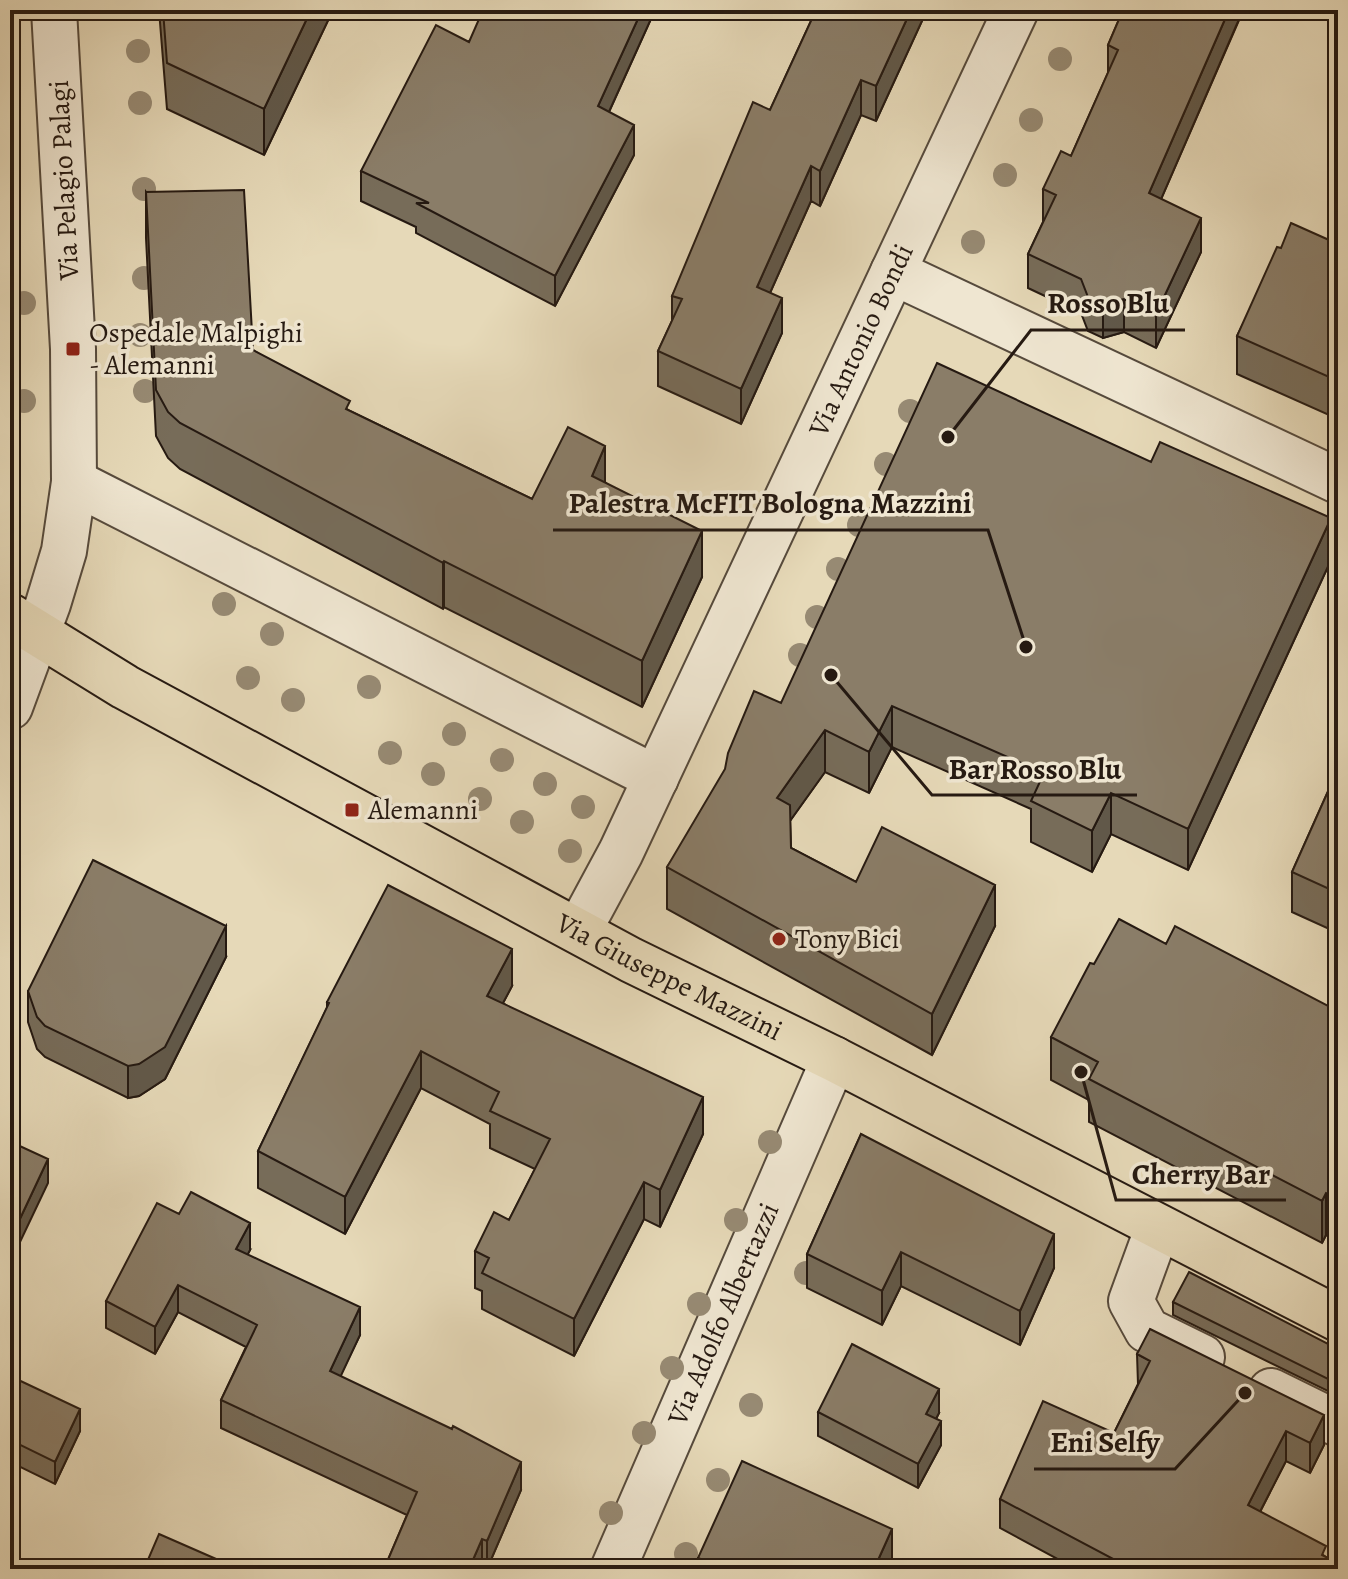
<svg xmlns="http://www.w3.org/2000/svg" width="1348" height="1579" viewBox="0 0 1348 1579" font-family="Alegreya,serif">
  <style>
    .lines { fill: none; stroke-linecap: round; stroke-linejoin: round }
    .minor-casing { stroke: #564a3c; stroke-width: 48 }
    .major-casing { stroke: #261a12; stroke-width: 48 }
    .minor { stroke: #efe6d1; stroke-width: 44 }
    .major { stroke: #e6d9b8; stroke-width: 44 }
    .tree { fill: #978a73 }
    .wall { fill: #776c59; stroke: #261a12; stroke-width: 2 }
    .shaded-wall { fill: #615849; stroke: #261a12; stroke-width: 2 }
    .building { fill: #8a7d68; stroke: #261a12; stroke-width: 2 }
    .poi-dot { fill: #8f2418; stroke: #efe6d1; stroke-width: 3 }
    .labels { text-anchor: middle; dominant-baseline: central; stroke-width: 7; stroke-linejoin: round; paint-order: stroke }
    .street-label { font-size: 28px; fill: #261a12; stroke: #efe6d1 }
    .poi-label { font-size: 28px; fill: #261a12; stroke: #efe6d1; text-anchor: start }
    .leader { fill: none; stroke: #261a12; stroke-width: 3 }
    .callout-dot { fill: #261a12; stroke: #efe6d1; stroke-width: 3 }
    .callout-label { font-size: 30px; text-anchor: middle; font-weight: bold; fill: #261a12; stroke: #efe6d1; stroke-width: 7; stroke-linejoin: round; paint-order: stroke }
  </style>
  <rect width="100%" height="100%" fill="#e6d9b8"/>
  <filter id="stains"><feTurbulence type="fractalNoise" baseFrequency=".0025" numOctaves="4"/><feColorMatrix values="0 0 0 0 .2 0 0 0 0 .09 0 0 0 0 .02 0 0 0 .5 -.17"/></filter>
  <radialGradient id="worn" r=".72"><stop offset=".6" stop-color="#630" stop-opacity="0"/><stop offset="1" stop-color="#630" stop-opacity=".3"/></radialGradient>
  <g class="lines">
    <defs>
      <g id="minor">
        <path d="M893,272l445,209"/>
        <path d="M74,482l582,296"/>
        <path d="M10,707l38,-103 16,-53 10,-69 -1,-133 -19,-339"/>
        <path id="s1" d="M579,930l42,-78 395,-842"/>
        <path d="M1158,1227l-27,74 16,29 55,27"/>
        <path d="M1271,1391l67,33"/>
        <path id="s2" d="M613,1569l221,-510"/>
      </g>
      <g id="major">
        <path id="s3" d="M10,616l115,71 506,273 203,99 504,260"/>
      </g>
    </defs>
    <use href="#minor" class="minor-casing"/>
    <use href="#major" class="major-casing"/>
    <use href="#minor" class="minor"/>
    <use href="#major" class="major"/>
  </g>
  <g class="tree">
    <circle cx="138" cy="51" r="12"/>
    <circle cx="1060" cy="59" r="12"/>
    <circle cx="140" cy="103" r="12"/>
    <circle cx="1031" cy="120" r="12"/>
    <circle cx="1005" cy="175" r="12"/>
    <circle cx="144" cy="189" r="12"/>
    <circle cx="973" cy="242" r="12"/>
    <circle cx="144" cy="278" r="12"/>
    <circle cx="24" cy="303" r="12"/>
    <circle cx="140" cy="335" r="12"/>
    <circle cx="145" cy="391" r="12"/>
    <circle cx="24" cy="401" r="12"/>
    <circle cx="910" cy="411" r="12"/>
    <circle cx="886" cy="464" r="12"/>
    <circle cx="859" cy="525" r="12"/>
    <circle cx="838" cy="569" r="12"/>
    <circle cx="224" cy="604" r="12"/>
    <circle cx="817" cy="617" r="12"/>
    <circle cx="272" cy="634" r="12"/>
    <circle cx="800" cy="655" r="12"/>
    <circle cx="248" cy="678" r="12"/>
    <circle cx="369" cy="687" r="12"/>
    <circle cx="293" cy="700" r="12"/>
    <circle cx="454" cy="734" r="12"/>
    <circle cx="390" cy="753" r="12"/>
    <circle cx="502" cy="760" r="12"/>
    <circle cx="433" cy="774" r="12"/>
    <circle cx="545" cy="784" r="12"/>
    <circle cx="480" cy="799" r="12"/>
    <circle cx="583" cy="807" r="12"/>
    <circle cx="522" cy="822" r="12"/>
    <circle cx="570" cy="851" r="12"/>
    <circle cx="770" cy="1142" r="12"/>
    <circle cx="736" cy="1220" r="12"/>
    <circle cx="806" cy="1273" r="12"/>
    <circle cx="699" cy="1304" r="12"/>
    <circle cx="672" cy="1368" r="12"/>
    <circle cx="751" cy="1405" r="12"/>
    <circle cx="644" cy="1433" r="12"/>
    <circle cx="718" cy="1480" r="12"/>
    <circle cx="611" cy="1513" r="12"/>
    <circle cx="686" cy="1554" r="12"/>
  </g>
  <path class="wall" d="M159,10h174l-69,145 -97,-46z
    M655,10l-46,102 25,43 -79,151 -139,-73v-6l-55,-26v-30l108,-129z
    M816,10h111l-51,111 -15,-6 -41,91 -9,-5 -41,92 12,40 -41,91 -83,-38v-35l14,-30v-25l98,-186z
    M1123,10h138l-3,7 -15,-6 -82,188 40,53 -45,96 -32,-16 -21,6 -15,-7 -7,-18 -53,-25v-34l15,-32v-33l28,-33 37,-83v-28z
    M146,192l107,158 97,61 182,88 73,-17 97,95 -60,130 -198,-100 -1,2 -263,-140 -12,-11 -12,-22 -10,-198z
    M1338,244v175l-101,-45v-38l44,-88z
    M1331,560l-143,310 -77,-36 -19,38 -61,-30v-33l-139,-62 -23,46 -44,-21 -35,49 1,27 65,34 139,44 -63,129 -265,-146v-42l114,-164z
    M1338,769v164l-46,-21v-40z
    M1166,944l172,67v230l-12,-6 -4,8 -233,-121v-22l-38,-20v-43z
    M226,957l-61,122 -26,17 -11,2 -83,-41 -8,-8 -9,-27v-31z
    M512,986l-9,17 200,131 -43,93 -16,-8 -70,137 -92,-47v-18l-7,-3v-37l34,-31 26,-51 -45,-21v-24l-69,-36 -76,146 -87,-46v-37l69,-143v-6z
    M861,1134l193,134 -34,77 -119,-59 -19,39 -75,-37v-34z
    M250,1250l-3,5 113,80 -20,41 181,114 -34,79 -5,-3 -1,3h-97l23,-54 -186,-87v-28l25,-53 -68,-35 -23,42 -49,-26v-27z
    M1173,1302l165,47v47l-165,-81z
    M1137,1354l187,91 -14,28 -24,-12 -26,51 66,45 12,12h-262l-76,-41v-29l114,-66 24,-49z
    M10,1376l70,55 -25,53 -45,-22z
    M818,1412l121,1 -3,6 5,26 -23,43 -100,-52z
    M698,1558l194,5 -2,6h-192z"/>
  <path class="shaded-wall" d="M311,10h22l-69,145v-46z
    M642,10h13l-57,126v-30z
    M911,10h16l-51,111v-35z
    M1229,10h14l-94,217v-34z
    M861,80v35l-41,91v-35z
    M634,125v30l-79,151v-30z
    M811,166v35l-54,121v-35z
    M1201,218v34l-45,96v-34z
    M782,298v35l-41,91v-35z
    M1124,299v33l-21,6v-34z
    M605,446v46l-13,-16z
    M1331,518v42l-143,310v-41z
    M702,531v46l-60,130v-46z
    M444,561v46l-1,2v-46z
    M892,706v41l-23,46v-41z
    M825,730v42l-48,67v-41z
    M1111,793v41l-19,38v-41z
    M995,885v41l-63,129v-41z
    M226,926v31l-61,122 -26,17 -11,2v-32z
    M512,949v37l-25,47v-37z
    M421,1051v37l-76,146v-37z
    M703,1097v37l-43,93v-37z
    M48,1159v24l-38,80v-23z
    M644,1182v37l-70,137v-37z
    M1326,1193v42l-4,8v-42z
    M250,1223v27l-14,27v-28z
    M1054,1234v34l-34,77v-34z
    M901,1252v34l-19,39v-34z
    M178,1285v27l-23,42v-27z
    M360,1307v28l-30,64v-28z
    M939,1389v24l-13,25v-24z
    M80,1409v22l-25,53v-22z
    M1324,1415v30l-14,28v-30z
    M941,1421v24l-23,43v-24z
    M1286,1431v30l-38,74v-30z
    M521,1462v28l-34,79v-28z
    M892,1529v34l-2,6h-16z
    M482,1539v27l-1,3h-12z"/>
  <path class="building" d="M163,10h148l-47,99 -97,-46z
    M483,10h159l-44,96 36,19 -79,151 -139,-73h13l-68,-32 75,-146 33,17z
    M816,10h95l-35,76 -15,-6 -41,91 -9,-5 -54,121 25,11 -41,91 -83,-38 24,-52 -10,-3 81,-194 17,8z
    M1123,10h106l-80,183 52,25 -45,96 -32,-15 -21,5 -15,-7 -7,-18 -53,-25 28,-59 -13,-6 18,-38 10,5 47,-106 -10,-5z
    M244,190l9,160 97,51 -4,8 186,90 36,-72 37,19 -13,30 110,55 -60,130 -198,-100 -1,2 -263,-140 -12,-11 -12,-22 -10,-198z
    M1291,223l47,21v137l-101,-45 40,-89 4,1z
    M937,363l214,99 9,-20 171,76 -143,311 -77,-36 -19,38 -61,-30 13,-28 -152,-67 -23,46 -44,-22 -48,68 13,7 1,43 65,34 26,-55 113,58 -63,129 -265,-147 58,-98 3,-16 26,-62 27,12z
    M1338,769v124l-46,-21z
    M93,860l133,66 -61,121 -26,17 -11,2 -83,-40 -8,-9 -9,-26z
    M388,885l124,64 -25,47 216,101 -43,93 -16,-8 -70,137 -92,-46 7,-15 -14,-7 19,-39 15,8 41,-81 -60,-28 9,-19 -78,-41 -76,146 -87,-46 71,-148 -2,-1z
    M1119,919l47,25 9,-18 163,85v188l-12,-6 -4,8 -233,-122 9,-17 -47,-25 39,-74 4,1z
    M861,1134l193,100 -34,77 -119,-59 -19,39 -75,-37z
    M11,1142l37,17 -38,81v-96z
    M191,1192l59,31 -14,26 124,58 -30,64 122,58 1,-3 68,36 -34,79 -5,-2 -13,30h-85l33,-77 -196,-92 36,-75 -79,-40 -23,42 -49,-26 51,-98 22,11z
    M1189,1272l149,77v35l-165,-82z
    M1150,1329l174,86 -14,28 -24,-12 -38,74 78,41 -4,9 16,8v6h-206l-132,-70 43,-98 71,32 36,-72 -13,-7z
    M852,1344l87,45 -13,25 15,7 -23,43 -100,-52z
    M10,1376l70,33 -25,53 -45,-22z
    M742,1461l150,68 -18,40h-149l-27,-11z
    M159,1534l80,35h-95z"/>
  <g class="poi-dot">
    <rect x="65" y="341" width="16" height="16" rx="4"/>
    <rect x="344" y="802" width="16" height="16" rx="4"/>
    <circle cx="779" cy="939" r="8"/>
  </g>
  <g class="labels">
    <g class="street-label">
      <text transform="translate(64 180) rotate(-93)">Via Pelagio Palagi</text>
      <text stroke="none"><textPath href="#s1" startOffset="654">Via Antonio Bondi</textPath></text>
      <text stroke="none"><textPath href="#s3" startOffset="752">Via Giuseppe Mazzini</textPath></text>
      <text stroke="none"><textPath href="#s2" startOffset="278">Via Adolfo Albertazzi</textPath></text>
    </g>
    <g class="poi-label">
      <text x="89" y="333">Ospedale Malpighi<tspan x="89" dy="32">- Alemanni</tspan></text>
      <text x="368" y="810">Alemanni</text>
      <text x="795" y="939">Tony Bici</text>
    </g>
  </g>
  <path class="leader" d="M948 437L1031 330H1185M1026 647L988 530H553M831 675L932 795H1137M1081 1072L1116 1200H1286M1245 1393L1175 1469H1034"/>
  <g class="callout-dot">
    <circle cx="948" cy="437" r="8"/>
    <circle cx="1026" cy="647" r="8"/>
    <circle cx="831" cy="675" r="8"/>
    <circle cx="1081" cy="1072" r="8"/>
    <circle cx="1245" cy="1393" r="8"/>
  </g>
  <g class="callout-label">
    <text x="1108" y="313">Rosso Blu</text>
    <text x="770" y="513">Palestra McFIT Bologna Mazzini</text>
    <text x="1035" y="779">Bar Rosso Blu</text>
    <text x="1201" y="1184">Cherry Bar</text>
    <text x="1105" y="1452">Eni Selfy</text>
  </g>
  <rect width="1348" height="1579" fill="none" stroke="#e6d9b8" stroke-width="40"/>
  <rect x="12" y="12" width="1324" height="1555" fill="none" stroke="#261a12" stroke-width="4"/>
  <rect x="20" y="20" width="1308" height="1539" fill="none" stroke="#261a12" stroke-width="2"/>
  <rect width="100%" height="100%" filter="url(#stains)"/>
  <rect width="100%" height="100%" fill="url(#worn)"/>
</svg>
